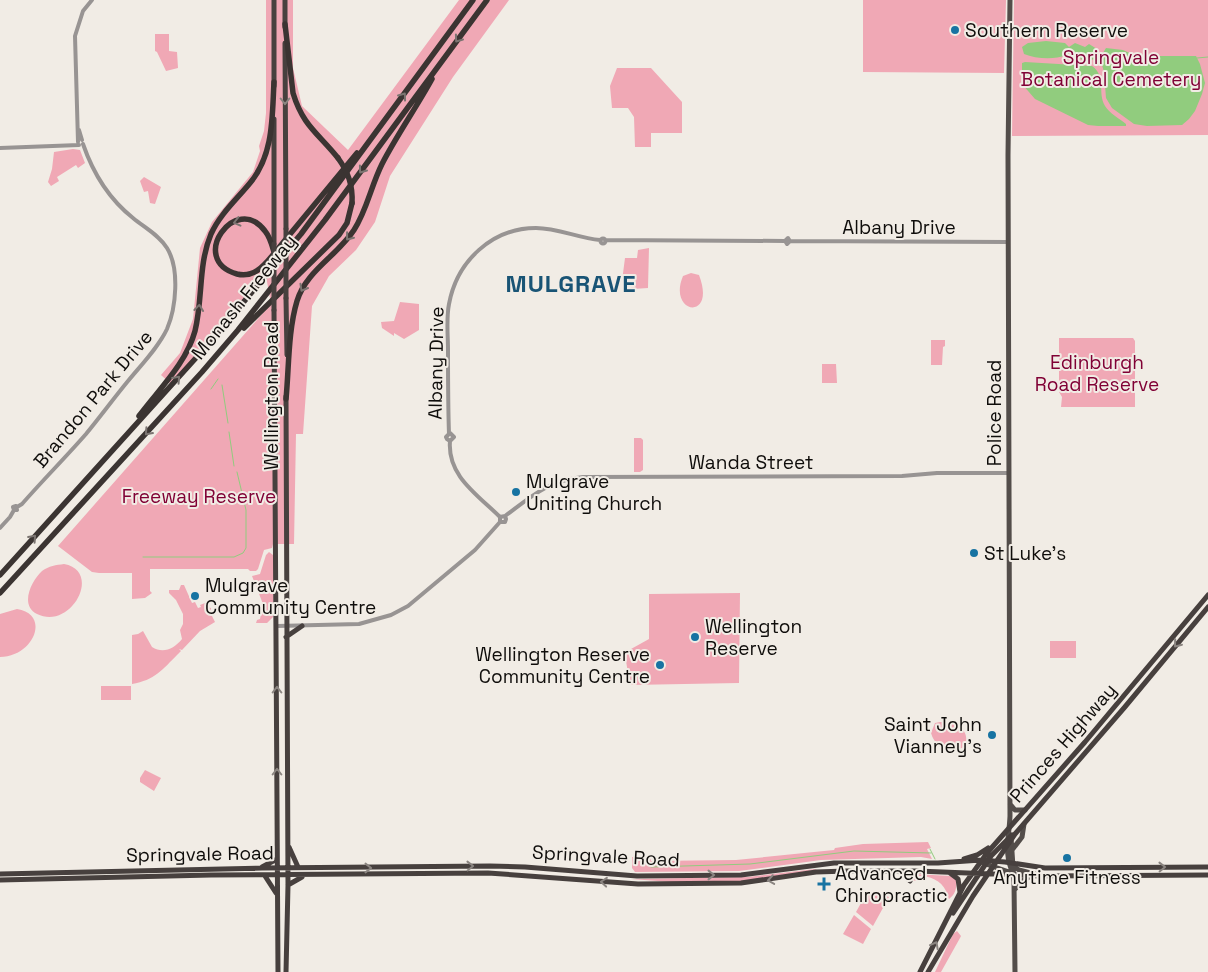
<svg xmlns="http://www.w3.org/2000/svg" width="1208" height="972" viewBox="0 0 1208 972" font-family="'Space Grotesk',sans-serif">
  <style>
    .green { fill: #f0a8b5 }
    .water { fill: #91cc7e }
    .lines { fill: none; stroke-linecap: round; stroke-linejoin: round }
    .stream { stroke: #91cc7e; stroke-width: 1 }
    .tertiary { stroke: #989493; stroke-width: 4 }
    .primary { stroke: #534d4a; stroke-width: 5 }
    .trunk { stroke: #47403e; stroke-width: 5 }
    .motorway { stroke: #3b3432; stroke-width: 5.5 }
    .trunk-bridge { stroke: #47403e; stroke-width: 5 }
    .motorway-bridge { stroke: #3b3432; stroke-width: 5.5 }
    .oneway { stroke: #7b7471 }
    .oneway2 { stroke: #8b8581 }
    .poi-dot { fill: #1773a2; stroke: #f1ece5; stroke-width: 2 }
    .labels { text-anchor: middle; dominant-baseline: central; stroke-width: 4; stroke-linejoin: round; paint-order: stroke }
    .poi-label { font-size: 19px; fill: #0f0d0b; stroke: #f1ece5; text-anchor: start }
    .park-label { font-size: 19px; fill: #800135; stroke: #f1ece5 }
    .street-label { font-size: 19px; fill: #0f0d0b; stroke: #f1ece5 }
    .district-label { font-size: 24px; font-weight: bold; letter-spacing: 1px; fill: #195475; stroke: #f1ece5 }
  </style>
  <rect width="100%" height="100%" fill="#f1ece5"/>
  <path class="green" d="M266,0h27v68l9,38 46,44 111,-150h50l-56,77 -63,99 -15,46 -19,28 -27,26 -17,30 -9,128h-7l-2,110h-21l-1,4 -8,2 -6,19 -2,2h-6l-2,-2h-98v22l2,2 -7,5 -13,1v-26h-33l-7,-1 -34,-26 213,-242 -5,-28 -94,109 -11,-10 19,-22 13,-34 7,-71 12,-26 41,-50 7,-21 -1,-5 5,-15 2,-18z
    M863,0h143l-2,73 -141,-1z
    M1014,0h194v135l-196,1z
    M155,34h14v17l8,1 1,16 -12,3 -9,-19 -2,-1z
    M617,68h34l31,34v31h-31v14h-16l-1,-30 -6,-9h-16l-2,-22z
    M73,149l7,1 5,13 -7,5 -2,-3 -19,12 2,4 -8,5 -3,-4 4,-13 2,-17z
    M144,177l17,10 -6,17 -5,-1 -2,-12 -4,1 -4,-11z
    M649,248l-1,40 -15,1 -11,-8 3,-23h12l1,-8z
    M691,273l8,2c18,47 -32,39 -16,1z
    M400,302l19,2v26l-15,9 -10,-6v3l-12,-8 -1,-6 13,-1z
    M1059,338h74l2,3v66h-74l1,-10 -3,-5z
    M931,340h14v6l-2,1 -1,18h-11z
    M822,364h14l1,19h-15z
    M634,438h7l2,2v30l-3,2h-6z
    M269,552l4,3 1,12 -1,50 -6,6h-11l1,-3 3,-1 3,-15 -11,-28 8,-2 6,-19z
    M64,564c39,7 7,67 -27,50 -18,-9 -5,-34 5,-43 7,-5 14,-6 22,-7z
    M181,585h3l8,18 3,-1 3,6 3,-1 -1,-2 5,-2 3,4 3,1 -1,4 5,10 -15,9 -18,19 -3,-1 2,2 -3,3c-16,16 -23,26 -46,30v-49l6,-1 5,-3 9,16c11,7 22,2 30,-8l-2,-9 3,-6v-10l-7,-14 -7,-7v-3h10z
    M740,593l-1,90 -109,2 -4,-24 -4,-7 27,-15v-45z
    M17,609c34,5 17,48 -17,48v-43z
    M1050,641h26v17h-26z
    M101,686h30v14h-30z
    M940,722c15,-1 31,7 25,24 -14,10 -30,2 -34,-13l4,-10z
    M145,770l16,8 -7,13 -14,-9v-4z
    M928,842l3,6 -4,1 5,10 -11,-2 -100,3 -82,11 -104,1 -3,-4v-11h18l1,4 85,-1 98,-10 1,-2 28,-4z
    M815,869l2,1 -74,12h-72l-40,-3 117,-2z
    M913,874l38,2 5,3c1,8 0,15 -7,20l-4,-3 1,-5c-5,-11 -16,-15 -28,-15l-3,3 1,2 -3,-1z
    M866,894h15l8,3 -16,29 -17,-14z
    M854,915l17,14 -8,15 -20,-10z
    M957,931l4,5 -1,2 -19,34h-6l18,-38z"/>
  <path class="water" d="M1046,41l19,2 4,4 6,-4 10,4 4,-3 8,5 1,7 -1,3 -7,1h-8l-4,-4 -8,3 -4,-4c-11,5 -30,4 -42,-1l-2,-7 6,-4z
    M1106,48l17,2 11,5 9,1h53l4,8 5,19 -3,11 -7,17 -6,8 -7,6 -35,1 -13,-2 -22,-16 -6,-10 -2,-26 -4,-14z
    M1025,62l67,4c15,11 5,26 13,40 4,7 15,13 21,18v2h-28l-10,-1 -53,-26 -13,-15v-21z"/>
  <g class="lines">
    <path class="stream" d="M1197,58l11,-1
      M222,385l6,38
      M211,389l7,-10
      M229,432l5,34
      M143,557h91l9,-4 3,-5v-38l-9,-38
      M930,849l5,10
      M651,867l99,-3 104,-13 77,2"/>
    <path class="tertiary" d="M79,130l3,10
      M78,142l-3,-106 8,-25 9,-11
      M0,148l79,-3
      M600.5 241a2.5 2.5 0 1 1 5 0a2.5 2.5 0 1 1-5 0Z
      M605,240l180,1 3,-3 2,3 -3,3 -2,-3
      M790,241l218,1
      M449,434c-1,-28 -1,-56 -1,-84 0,-15 -2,-31 1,-46 8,-43 43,-76 87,-76 22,0 42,10 64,12
      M450,441l-3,-2 -1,-2 4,-4 4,4 -4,4c-3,35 28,54 50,76
      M16,506l1,4h-3l-1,-3z
      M17,507l5,-3c21,-24 43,-46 64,-70 14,-17 28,-36 42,-53 13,-16 30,-33 39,-52 9,-21 13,-60 0,-81 -8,-13 -22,-20 -34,-30 -24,-19 -40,-45 -50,-74
      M505,516c27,-20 42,-35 78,-39l319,-1 35,-3h72
      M0,528l10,-11 4,-7
      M277,626l82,-2 32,-9 17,-9 67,-56 25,-28v-5l5,-1 1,3 -1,3h-5"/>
    <path class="primary" d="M1010,0l-2,155 2,661c-1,24 -7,36 4,60
      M1010,804l5,6h10
      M1011,837l3,45 1,90
      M1012,850l10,-13 2,-13
      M983,863l29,10
      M1013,866l6,4 19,5
      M1015,889l7,-8 9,-5"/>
    <path class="trunk" d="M274,0v86
      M285,0v27
      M285,43l1,186
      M274,244v-125
      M286,298l1,57
      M274,310l4,662
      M286,637l16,-11
      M289,847l9,20
      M964,859l13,-4 11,-7
      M262,867l15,-8
      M899,871l11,10
      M950,873l8,6 2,13
      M0,874l262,-6 228,-2 35,1 112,9 104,-1 93,-12h104l43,-3 24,2 40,6 163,-1
      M265,876l11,17
      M0,880l211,-5 277,-2 150,11 103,-1 75,-11 31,-1h70l125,5 166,-1
      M288,885l14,-8
      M953,913l38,-57 21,-21
      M286,972l2,-87 -2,-489
      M920,972l44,-87 23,-32 98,-111 123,-147
      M928,972l45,-76 42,-62 109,-126 84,-101"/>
    <path class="motorway" d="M285,24l8,69c10,33 25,40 45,65
      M274,252c-2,-7 -4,-15 -9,-21 -29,-39 -78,29 -28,43 16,4 26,-7 35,-18l85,-103
      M244,328l95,-93 8,-12 5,-20
      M286,399c3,-31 2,-68 11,-98 9,-30 40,-45 57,-71 13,-20 17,-44 28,-66 15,-29 34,-56 50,-85
      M139,416c20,-27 47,-52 56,-85 8,-32 3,-66 16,-97 9,-20 26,-35 39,-51 24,-29 22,-66 24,-101
      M0,575l204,-226 97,-115 172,-234
      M0,593l202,-221 36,-42 87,-110 162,-220"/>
    <path class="trunk-bridge" d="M286,229v69
      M274,244v66"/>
    <path class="motorway-bridge" d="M338,158c10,14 15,27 14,45"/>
  </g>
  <defs><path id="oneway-chevron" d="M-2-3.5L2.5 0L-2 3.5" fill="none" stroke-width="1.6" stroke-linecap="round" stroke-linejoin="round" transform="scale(1.25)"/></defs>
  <g class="oneway">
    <use href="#oneway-chevron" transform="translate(458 39) rotate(126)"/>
    <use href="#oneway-chevron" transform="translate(403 96) rotate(-54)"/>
    <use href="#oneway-chevron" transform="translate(362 170) rotate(126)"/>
    <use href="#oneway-chevron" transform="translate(237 222) rotate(166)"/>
    <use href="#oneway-chevron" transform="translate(349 237) rotate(128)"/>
    <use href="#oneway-chevron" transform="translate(303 288) rotate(120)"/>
    <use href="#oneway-chevron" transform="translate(199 308) rotate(-84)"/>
    <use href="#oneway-chevron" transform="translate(177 379) rotate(-48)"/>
    <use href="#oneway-chevron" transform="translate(148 432) rotate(132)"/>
    <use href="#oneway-chevron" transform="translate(33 538) rotate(-48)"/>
  </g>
  <g class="oneway2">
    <use href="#oneway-chevron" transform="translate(285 101) rotate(90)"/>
    <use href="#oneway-chevron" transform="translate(1177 644) rotate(129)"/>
    <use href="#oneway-chevron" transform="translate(277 690) rotate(-90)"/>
    <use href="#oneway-chevron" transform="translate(277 772) rotate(-90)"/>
    <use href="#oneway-chevron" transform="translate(470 866) rotate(-1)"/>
    <use href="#oneway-chevron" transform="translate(1162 867) rotate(-1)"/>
    <use href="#oneway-chevron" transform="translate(368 868)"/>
    <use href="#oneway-chevron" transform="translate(711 875)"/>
    <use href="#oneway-chevron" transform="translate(771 880) rotate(171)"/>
    <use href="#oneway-chevron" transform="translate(604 882) rotate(-175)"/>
    <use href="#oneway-chevron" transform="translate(935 945) rotate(-62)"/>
  </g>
  <g class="poi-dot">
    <circle cx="955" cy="30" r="5"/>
    <circle cx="516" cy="492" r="5"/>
    <circle cx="974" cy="553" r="5"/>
    <circle cx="195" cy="596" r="5"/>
    <circle cx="695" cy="637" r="5"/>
    <circle cx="660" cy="665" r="5"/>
    <circle cx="992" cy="735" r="5"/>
    <circle cx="1067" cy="858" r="5"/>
    <path d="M821.5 876.5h5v5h5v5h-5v5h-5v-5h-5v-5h5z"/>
  </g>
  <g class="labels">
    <g class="poi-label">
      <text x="965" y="30">Southern Reserve</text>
      <text x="526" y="481">Mulgrave<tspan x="526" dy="22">Uniting Church</tspan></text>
      <text x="984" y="553">St Luke's</text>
      <text x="205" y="585">Mulgrave<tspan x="205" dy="22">Community Centre</tspan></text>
      <text x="705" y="626">Wellington<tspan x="705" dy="22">Reserve</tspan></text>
      <text x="650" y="654" text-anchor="end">Wellington Reserve<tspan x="650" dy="22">Community Centre</tspan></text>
      <text x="982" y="724" text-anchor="end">Saint John<tspan x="982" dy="22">Vianney's</tspan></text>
      <text x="835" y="873">Advanced<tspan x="835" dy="22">Chiropractic</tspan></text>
      <text x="1067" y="877" text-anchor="middle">Anytime Fitness</text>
    </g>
    <g class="park-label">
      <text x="1111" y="57">Springvale<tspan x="1111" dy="22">Botanical Cemetery</tspan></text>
      <text x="1097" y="362">Edinburgh<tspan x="1097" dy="22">Road Reserve</tspan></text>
      <text x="199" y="496">Freeway Reserve</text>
    </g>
    <g class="street-label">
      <text x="899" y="227">Albany Drive</text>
      <text transform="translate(244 297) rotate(-51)">Monash Freeway</text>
      <text transform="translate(436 363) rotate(-89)">Albany Drive</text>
      <text transform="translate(271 396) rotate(-90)">Wellington Road</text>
      <text transform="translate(93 399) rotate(-50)">Brandon Park Drive</text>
      <text transform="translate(994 413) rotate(-90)">Police Road</text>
      <text x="751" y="462">Wanda Street</text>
      <text transform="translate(1063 743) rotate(-49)">Princes Highway</text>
      <text transform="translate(200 854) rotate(-1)">Springvale Road</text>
      <text transform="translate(606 856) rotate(3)">Springvale Road</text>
    </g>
    <g class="district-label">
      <text x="571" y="283">MULGRAVE</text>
    </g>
  </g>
</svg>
